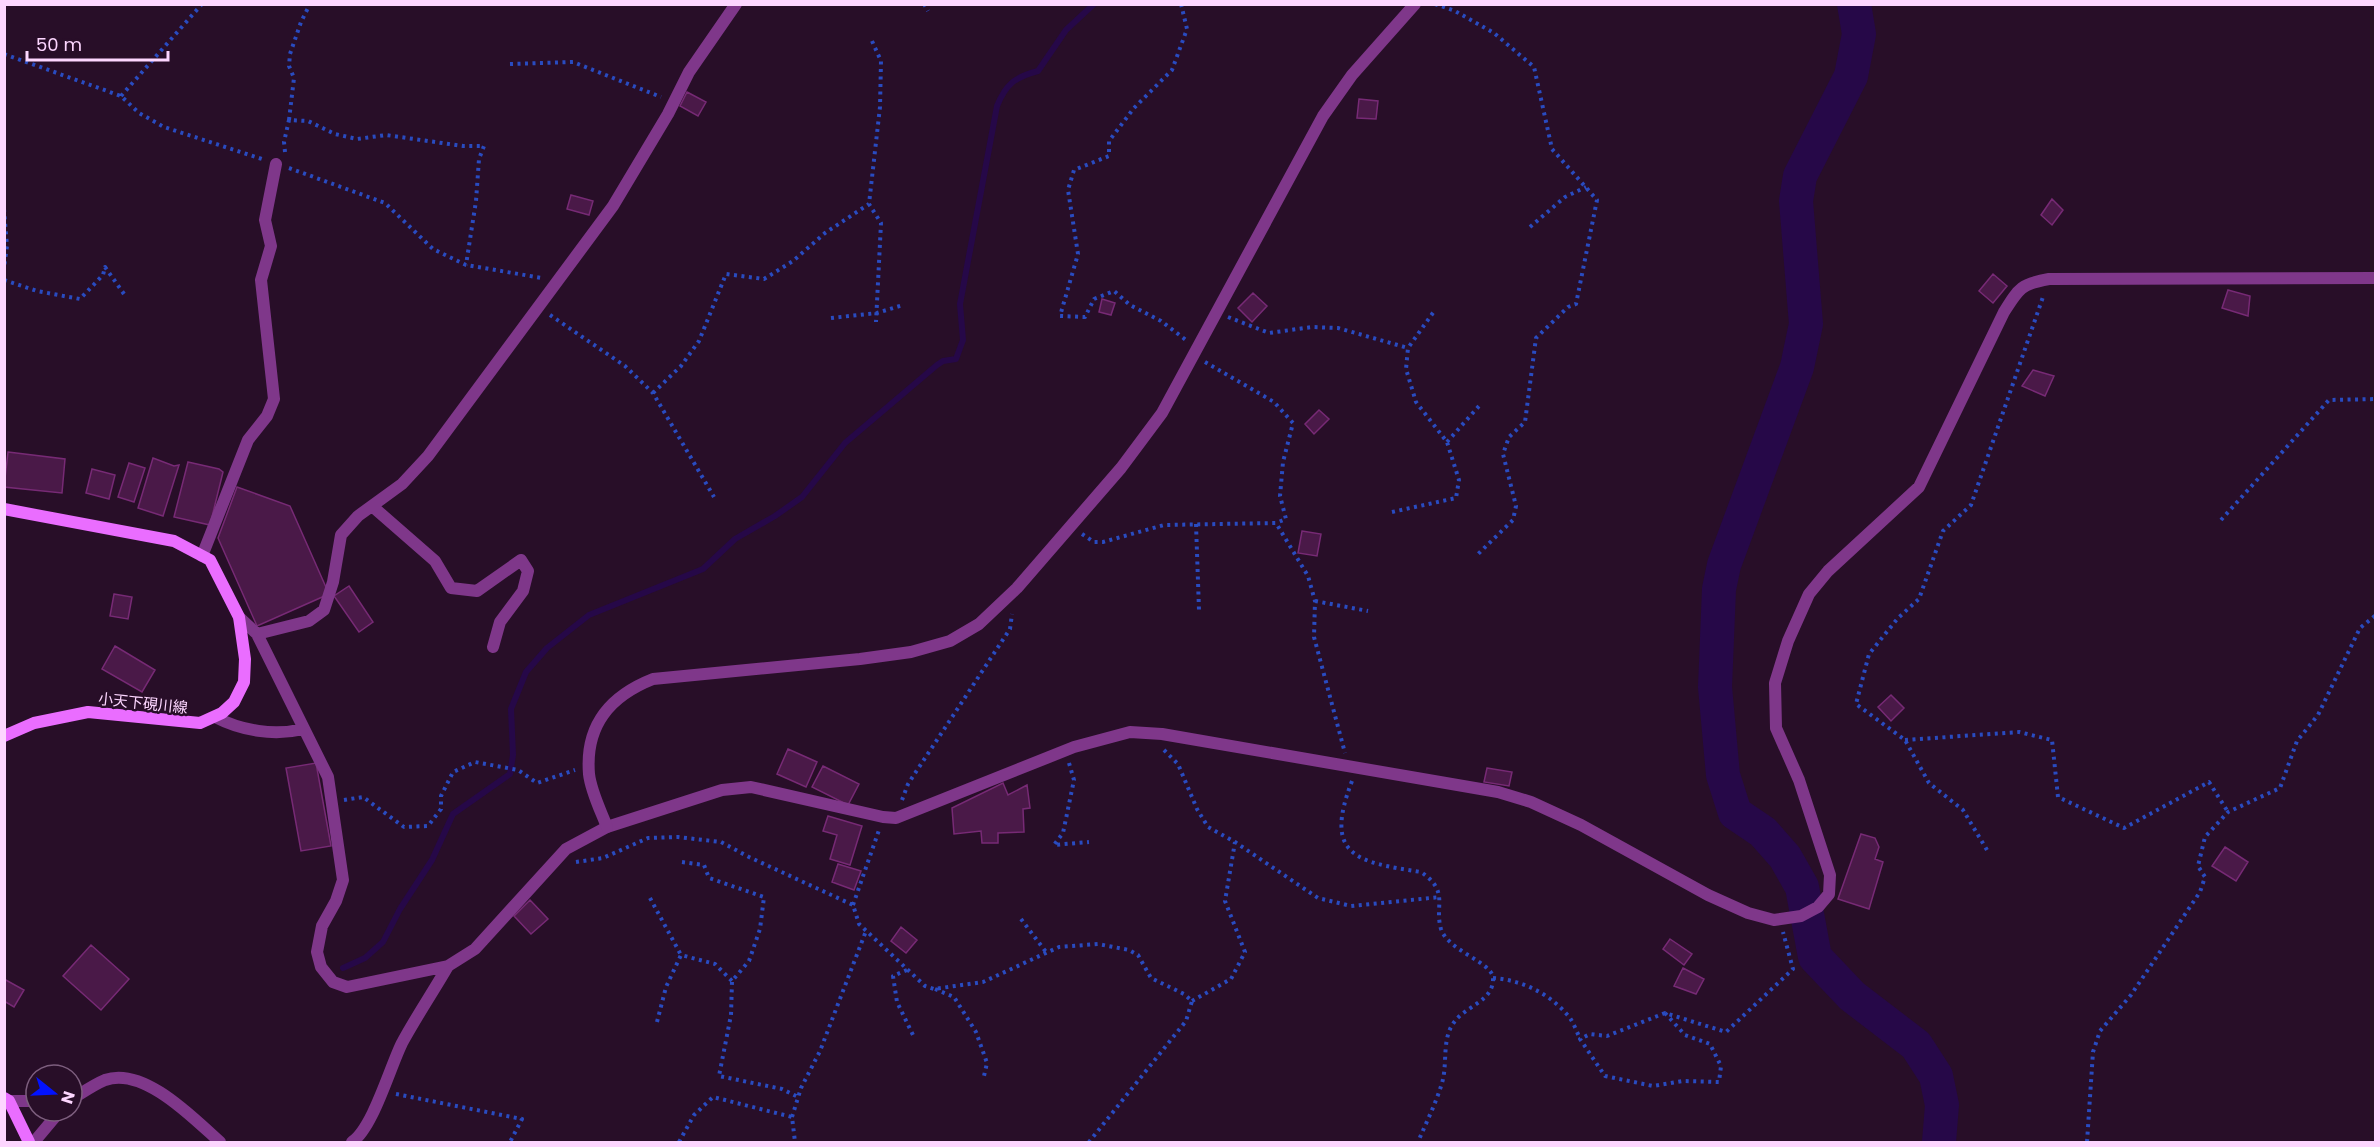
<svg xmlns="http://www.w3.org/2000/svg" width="2380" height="1147" viewBox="0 0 2380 1147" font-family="Poppins,'Noto Sans JP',sans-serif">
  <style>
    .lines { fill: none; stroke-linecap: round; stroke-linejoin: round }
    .stream { stroke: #260848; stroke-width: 6 }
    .river { stroke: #260848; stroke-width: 34 }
    .building { fill: #4a1948; stroke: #772a75; stroke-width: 1.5 }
    .path { stroke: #294bc0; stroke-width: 4; stroke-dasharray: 3 4.5; stroke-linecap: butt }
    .minor { stroke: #7f378a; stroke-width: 12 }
    .tertiary { stroke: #7f378a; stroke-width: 12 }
    .secondary { stroke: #ea6dff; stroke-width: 12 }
    .labels { text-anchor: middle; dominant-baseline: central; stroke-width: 5; stroke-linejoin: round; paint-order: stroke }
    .street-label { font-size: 15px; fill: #fdd6ff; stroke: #280e28 }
  </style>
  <rect width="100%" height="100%" fill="#280e28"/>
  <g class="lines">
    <path class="stream" d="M343,968l22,-10 18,-16 17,-33 32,-49 21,-46 57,-40 3,-19 -2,-46 15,-37 21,-24 42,-33 114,-46 32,-30 40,-23 27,-19 43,-54 92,-78 6,-4 13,-2 7,-19 -3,-36 37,-198c9,-22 18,-29 41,-35l28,-41 28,-26"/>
    <path class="river" d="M1854,4l5,30 -8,42 -51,100 -4,25 10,123 -9,43 -73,198 -5,24 -4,98 8,88 12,38 28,19 22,25 17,30 13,70 37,39 64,49 20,31 6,29 -3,37"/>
  </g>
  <path class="building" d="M687,92l19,10 -8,14 -18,-10z
    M1359,99l19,2 -2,18 -19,-1z
    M571,195l22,6 -4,14 -22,-6z
    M2052,199l11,11 -11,15 -11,-10z
    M1993,274l14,12 -14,17 -14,-12z
    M2228,290l22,6 -2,20 -26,-8z
    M1253,293l14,13 -15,16 -14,-14z
    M1102,299l13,4 -4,12 -12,-3z
    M2033,370l21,6 -9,20 -23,-10z
    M1319,410l10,9 -15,15 -9,-10z
    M8,452l57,7 -3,34 -58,-6z
    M153,458l21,8 5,-1 -16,51 -25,-8z
    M188,462l31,7 4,3 -13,53 -36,-8z
    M129,463l16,5 -11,34 -16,-5z
    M92,469l23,6 -6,24 -23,-6z
    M237,487l53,19 39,88 -72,32 -39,-88z
    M1302,531l19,3 -4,22 -19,-3z
    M349,586l24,36 -14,10 -25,-36z
    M114,594l18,3 -4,22 -18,-3z
    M115,646l40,24 -13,22 -40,-23z
    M1891,695l13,13 -13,13 -13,-14z
    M788,749l29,13 -11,25 -29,-13z
    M316,763l15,83 -30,5 -15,-83z
    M823,766l36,18 -11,21 -36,-18z
    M1487,768l25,4 -3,14 -25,-4z
    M1003,783l5,12 19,-10 3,23 -7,1 1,23 -26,1v10h-16l-1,-12 -27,3 -2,-26z
    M828,816l34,10 -12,39 -20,-6 7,-24 -14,-4z
    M1861,834l14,4 4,9 -4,12 8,3 -14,47 -31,-10z
    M2225,847l23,15 -12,19 -24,-15z
    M838,864l23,7 -7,19 -22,-8z
    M530,900l18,19 -17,15 -17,-18z
    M901,927l16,13 -11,13 -15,-12z
    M1670,939l22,15 -8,11 -21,-16z
    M91,945l38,34 -28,31 -38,-34z
    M1683,968l21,11 -8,15 -22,-8z
    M4,979l20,11 -10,17 -10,-6z"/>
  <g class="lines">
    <path class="path" d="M924,4l4,7
      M1181,4l6,25 -15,41 -38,38 -25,33v15l-35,14 -6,20 10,64 -18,62 25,1 9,-18 20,-8 16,14 31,16 25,19
      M1435,4l20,7 39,22 40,34 18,82 45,51 -21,104 -8,3 -32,31 -11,84 -16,15 -6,17 13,52 -3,14 -36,35
      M872,41l9,20 -1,46 -11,97 12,19 -5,99
      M4,54l117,42 18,17 25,14 101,33
      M510,64l63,-2 88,35
      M121,96l81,-92
      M289,120l5,-42 -5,-12 1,-12 11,-32 9,-18
      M285,152l-1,-10 5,-22 19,1 27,13 22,5 29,-4 77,11h21l-5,13 -3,42 -10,64
      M289,168l96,35 48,46 33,16 76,13
      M4,209l3,37 -3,22
      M1530,227l35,-30 21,-10
      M4,280l33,11 43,8 23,-24 2,-8 19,27
      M550,315l75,51 28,27 61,104
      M1228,317l41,16 43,-6 26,1 70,20
      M831,318l46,-5 26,-8
      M1205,362l69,40 19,21 -10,39 -3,34 6,23 -10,4
      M653,393l28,-27 18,-25 27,-67 38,5 29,-18 32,-28 44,-29
      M1447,442l32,-36
      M1392,512l64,-14 3,-18 -12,-38 -31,-40 -10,-33 2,-21 27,-38
      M2221,520l108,-120 47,-1
      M1196,524l3,86
      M1082,534l12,8h9l61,-17 112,-2 32,53 7,25 -1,36 31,116
      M1315,601l53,10
      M1905,740l114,-8 33,8 6,57 66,31 85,-46 19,30
      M1164,750l14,14 19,45 11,18 27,15 83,56 33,8 89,-9
      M1069,763l5,17 -11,53 -9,12 35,-3
      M1352,781c-29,75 4,81 69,91 29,20 13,33 20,57 7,22 51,33 52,49 1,23 -27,28 -38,43 -14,17 -7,42 -13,62 -6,20 -16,40 -24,59
      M344,800l19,-3 41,30 24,-1 13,-17v-13l12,-24 22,-10 43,8 19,13 38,-13
      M902,800l6,-16 102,-155 2,-15
      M1987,850l-24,-40 -34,-27 -24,-43 -49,-36 13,-50 29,-36 21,-19 24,-68 28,-26 73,-211
      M576,862l27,-4 45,-20 30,-1 43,5 28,15 104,48 6,19 66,62 9,3 49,-7 76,-35 39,-3 31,6 9,5 13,23 33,16 8,7 -6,20 -97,121
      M682,862l22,3 5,13 55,19 -4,32 -11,32 -17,20 -1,34 -12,61 63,13 16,8
      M650,898l31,57
      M853,905l26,-75
      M1021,919l25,33
      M907,970l-14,6 4,26 16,33
      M1493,978c29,2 58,16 77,40 4,6 7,14 10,21
      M935,989l19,8 22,35 11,31 -3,13
      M1192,1001l39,-22 14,-27 -20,-51 10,-59
      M1665,1013l-58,23 -17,-2 -10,5 25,37 48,10 30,-5 36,1 2,-16 -11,-22 -25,-9 -20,-22 61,19 67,-63 -10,-37
      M657,1022l9,-35 15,-32 34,9 17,17
      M396,1094l126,25 -12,23
      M792,1117l9,-29 19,-37 46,-120
      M679,1142l15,-27 19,-18 79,20 3,25
      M2087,1142l6,-90 7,-21 31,-36 69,-103 5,-15 -7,-11 7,-29 23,-25 52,-24 17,-47 21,-26 42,-87 16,-13"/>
    <path class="minor" d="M372,506l63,55 16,27 26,3 44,-31 7,11 -5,20 -23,31 -7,25
      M202,556l46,-116 19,-24 7,-17 -13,-119 10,-34 -6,-26 11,-56
      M239,617l18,17 71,143 15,103 -7,21 -14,25 -5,26 4,15 12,15 14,5 101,-21 27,-17 91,-100 41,-22 115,-37 29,-3 132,30 13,1 178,-71 56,-15 32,2 336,58 33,10 50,23 127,70 40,18 26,7 27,-4 17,-9 11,-13 1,-19 -31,-95 -23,-52 -1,-45 13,-42 21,-47 19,-23 91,-84 85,-175c15,-24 17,-28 45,-33l327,-1
      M257,634l52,-13 15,-11 9,-28 8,-47 17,-19 44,-32 26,-28 185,-250 55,-92 21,-42 47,-68
      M215,717c27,14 59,19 89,12
      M72,1099c10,-6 21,-14 33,-19 39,-14 89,39 115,62
      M9,1101h27
      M34,1142l26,-31
      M352,1142c21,-14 38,-75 50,-99 14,-26 31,-51 46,-77"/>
    <path class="tertiary" d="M607,827c-6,-16 -16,-35 -18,-53 -4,-49 21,-78 64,-95l207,-20 51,-7 39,-11 29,-17 38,-36 104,-120 41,-55 161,-297 29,-41 63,-71"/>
    <path class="secondary" d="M4,509l170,32 36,19 29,57 6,42 -1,23 -10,20 -12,11 -22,10 -112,-11 -54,11 -30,13
      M4,1098l5,3 20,41"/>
  </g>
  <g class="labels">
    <g class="street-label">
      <text transform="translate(143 703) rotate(6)">小天下硯川線</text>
    </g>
  </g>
  <rect width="2380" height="1147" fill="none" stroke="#fdd6ff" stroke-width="12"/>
  <g transform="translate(54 1093) rotate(108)"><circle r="28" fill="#280e28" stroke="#7d5e7e" stroke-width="1.5"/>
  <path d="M0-4.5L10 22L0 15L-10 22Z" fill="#0212ff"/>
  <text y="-9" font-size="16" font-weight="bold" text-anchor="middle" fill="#fdd6ff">N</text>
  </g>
  <path d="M27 51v9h141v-9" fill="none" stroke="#fdd6ff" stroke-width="3"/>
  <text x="36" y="51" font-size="18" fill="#fdd6ff" stroke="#280e28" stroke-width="4.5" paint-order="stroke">50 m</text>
</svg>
